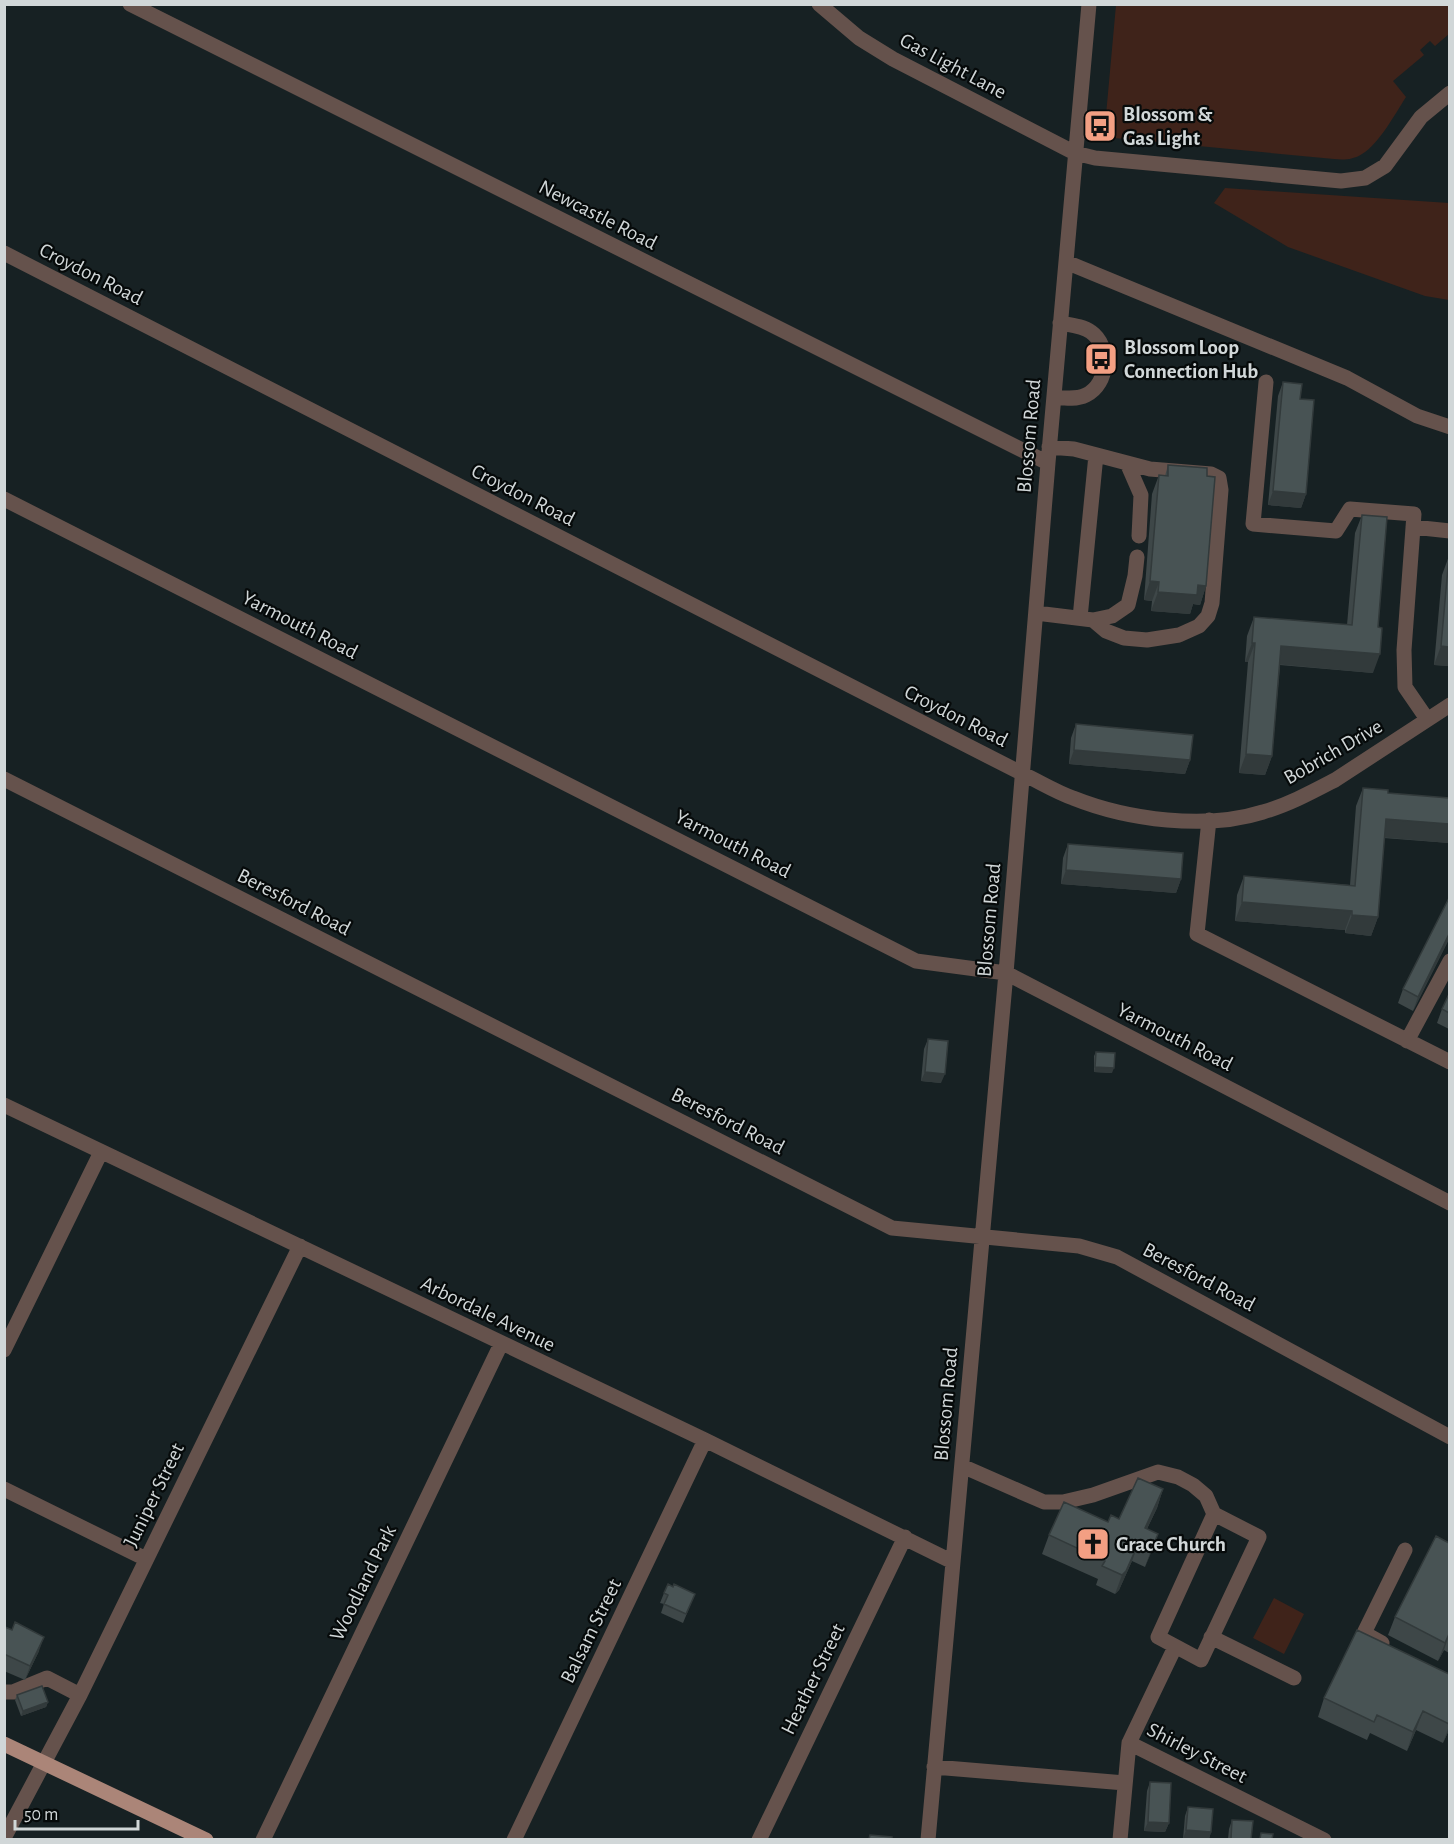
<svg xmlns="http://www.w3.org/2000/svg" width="1454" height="1844" viewBox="0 0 1454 1844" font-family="'Alegreya Sans',sans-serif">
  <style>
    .green { fill: #3f231a }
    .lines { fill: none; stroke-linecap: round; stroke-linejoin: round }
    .minor { stroke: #65524c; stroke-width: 15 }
    .major { stroke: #ab8578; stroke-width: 15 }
    .wall { fill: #3e4748 }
    .shaded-wall { fill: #323a3b }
    .building { fill: #485354; stroke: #323a3b; stroke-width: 1.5 }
    .labels { text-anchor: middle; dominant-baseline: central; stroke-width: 4.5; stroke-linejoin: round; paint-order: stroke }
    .street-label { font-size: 21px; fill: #d1d7d8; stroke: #060a0a }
    .poi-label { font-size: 21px; font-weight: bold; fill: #d1d7d8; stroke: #060a0a; text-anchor: start }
  </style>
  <rect width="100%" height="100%" fill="#172123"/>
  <path class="green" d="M1116,5h333v29l-14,12 -5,-5 -10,9 4,5 -31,26 13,16c-11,17 -27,47 -44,57 -9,6 -19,6 -28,5l-230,-22z
    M1225,188l224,15v97l-24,-4 -137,-49 -74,-44z
    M1274,1598l30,16 -20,40 -31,-16z"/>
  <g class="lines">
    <path class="minor" d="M130,4l918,459
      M819,4l40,34 34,21 182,94 20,5 246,23 24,-3 20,-12 36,-49 29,-24
      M4,253l1019,521c17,8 33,18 50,24 55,22 133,32 190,14 25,-7 49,-20 72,-32l115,-75
      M1066,262l281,116 70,38 33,11
      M1266,382l-13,142 83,7 14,-22 64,5 -10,136 1,37 22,32
      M1054,397c10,1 22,3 32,-2 23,-11 25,-49 5,-63 -8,-6 -21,-7 -31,-9
      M1127,463l14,32 -2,41
      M4,499l912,462 90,12 444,230
      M1413,527l37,4
      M1036,613l57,7 13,11 18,7 23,2 32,-5 20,-9 9,-10 4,-13 9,-113 -2,-12 -8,-4 -61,-5 -76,-20 -25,-2
      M1080,618l16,-163
      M1093,620l19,-4 16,-11 7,-29 2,-19
      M4,779l888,449 187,18 38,11 333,180
      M1209,820l-12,114 253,128
      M1407,1041l43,-80
      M4,1105l701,335 248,122
      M4,1350l97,-198
      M962,1466l82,36h19l30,-7 65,-23 20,5 15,8 13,11 8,18 45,23 -58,123 -43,-23 56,-123
      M4,1489l142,70
      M1211,1637l83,41
      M1382,1643l-18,-10 41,-83
      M4,1692h9l34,-14 33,17
      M1129,1743l46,-96
      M934,1767l191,16
      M4,1838l76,-143 220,-449
      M263,1840l238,-496
      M514,1840l191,-400
      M759,1840l146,-303
      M928,1840l78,-867 42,-510 41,-459
      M1120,1840l9,-97 195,97"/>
    <path class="major" d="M4,1744l202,96"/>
  </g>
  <path class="wall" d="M1283,382l17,17 6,95 -5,14 -33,-3 10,-109z
    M1168,465l39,11 -1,110 -6,19 -7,-1 -3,10 -39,-3 1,-10 -8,-1 8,-106 7,-19 6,1z
    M1362,515l11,158 -93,-8 -8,91 -7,19 -26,-2 9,-111h-3l2,-26 7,-19 93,8 8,-92z
    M1449,556v110l-15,-1 8,-90z
    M1076,724l114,36 -5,14 -116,-10 2,-26z
    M1363,788l25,5 61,50 -65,-5 -6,79 -7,19 -26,-3v-3l-110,-9 2,-26 7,-19 106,9 6,-79z
    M1068,844l113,35 -5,14 -115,-9 2,-26z
    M1449,939l-36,72 -15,-8 5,-14z
    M1449,994v35l-12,-6 5,-14z
    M928,1039l13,44 -20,-2 3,-32z
    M1096,1052l16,21 -18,-1v-16z
    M1163,1489l-6,19 -10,21 11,5 -13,33 -13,-6 -13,29 -4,4 -19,-9 2,-6 -56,-25 7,-19 70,-16z
    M1449,1543v110l-5,-3 -6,11 -50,-26 7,-18z
    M673,1587l22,7 -12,29 -22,-10 3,-9 -4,-1 4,-10z
    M4,1628l35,23 -14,29 -21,-9z
    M1449,1674v56l-6,13 -27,-13 -9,21 -37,-18 -3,7 -49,-23 6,-19z
    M17,1695l31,7 -2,5 -25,9 -6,-16z
    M1150,1782l19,41 -4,9 -21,-1 3,-40z
    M1188,1807l23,25 -2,7h-26l2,-23z
    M1232,1820l19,19h-23l1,-10z"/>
  <path class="shaded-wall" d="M1273,491l33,3 -5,14 -33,-3z
    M1150,581l9,1 -7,19 -8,-1z
    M1198,585l8,1 -6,19 -7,-1 -3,10 -39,-3 7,-19z
    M1252,643h3l-7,19h-3z
    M1281,646l99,8 -7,19 -98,-9z
    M1441,646l8,1v19l-15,-1z
    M1074,750l116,10 -5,14 -116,-10z
    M1246,754l26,2 -7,19 -26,-2z
    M1386,819l63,5v19l-70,-6z
    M1066,870l115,9 -5,14 -115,-9z
    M1242,902l110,9 -7,19 -110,-9z
    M1352,915l26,2 -7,19 -26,-3z
    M1449,934v5l-36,72 5,-14z
    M1095,1067l19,1 -2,5 -18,-1z
    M925,1072l20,2 -4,9 -20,-2z
    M1163,1489l-6,19 -17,35 5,-15z
    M1158,1534l-7,19 -6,14 7,-19z
    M1139,1542l-7,19 -13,29 -4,4 7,-19z
    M1449,1635l-5,15 -6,11 7,-18z
    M44,1637l-5,14 -14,29 5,-14z
    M48,1702l-2,5 -25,9 2,-5z
    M1423,1711l-7,19 -9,21 6,-19z
    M1449,1726v4l-6,13z
    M1148,1822l21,1 -4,9 -21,-1z
    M1186,1830l25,2 -2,7h-26z"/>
  <path class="building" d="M1283,382l19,2 -2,15 14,1 -8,94 -33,-3z
    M1168,465l39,3v8l8,1 -9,109 -8,-1 -1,10 -39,-3 1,-10 -9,-1 9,-106 9,1z
    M1362,515l25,2 -9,110 4,1 -2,26 -99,-8 -9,110 -26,-2 9,-111h-3l2,-26 98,8z
    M1449,556v91l-8,-1z
    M1076,724l117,11 -3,25 -116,-10z
    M1363,788l25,2v3l61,5v26l-63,-5 -8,98 -26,-2v-4l-110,-9 2,-26 111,10z
    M1068,844l115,9 -2,26 -115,-9z
    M1449,898v36l-31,63 -15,-8z
    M1449,994v19l-7,-4z
    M928,1039l20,2 -3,33 -20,-2z
    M1096,1052l19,1 -1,15 -19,-1z
    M1138,1478l25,11 -18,39 13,6 -6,14 -13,-6 -13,29 -4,4 -20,-9 3,-5 -56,-26 15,-33 44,20 3,-7 8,4z
    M1436,1536l13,7v91l-4,9 -50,-26z
    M668,1584l5,3 1,-3 21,10 -9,20 -22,-10 4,-9 -4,-2z
    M15,1622l29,15 -14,29 -26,-12v-26l1,-1 7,3z
    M1357,1630l92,44v50l-26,-13 -10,21 -36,-17 -3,7 -50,-24z
    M42,1686l6,16 -25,9 -6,-16z
    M1150,1782l21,1 -2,40 -21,-1z
    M1188,1807l25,2 -2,23 -25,-2z
    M1232,1820l21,1 -2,18h-20z
    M1261,1833l12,1 -1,5h4h-16z
    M870,1835l22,2v2h-23z"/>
  <defs>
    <symbol id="bus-square" viewBox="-11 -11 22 22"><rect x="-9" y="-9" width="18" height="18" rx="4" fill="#f39f83" stroke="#060a0a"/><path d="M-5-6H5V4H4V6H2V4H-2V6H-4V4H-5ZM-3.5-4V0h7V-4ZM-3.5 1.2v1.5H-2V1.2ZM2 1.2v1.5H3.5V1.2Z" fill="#111"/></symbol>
    <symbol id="church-square" viewBox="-11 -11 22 22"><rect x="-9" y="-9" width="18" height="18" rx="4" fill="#f39f83" stroke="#060a0a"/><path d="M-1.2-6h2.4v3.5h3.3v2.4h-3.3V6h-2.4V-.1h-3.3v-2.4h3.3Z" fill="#111"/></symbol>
  </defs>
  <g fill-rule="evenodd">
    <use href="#bus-square" x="1081" y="107" width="38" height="38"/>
    <use href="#bus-square" x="1082" y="340" width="38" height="38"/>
    <use href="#church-square" x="1074" y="1525" width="38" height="38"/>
  </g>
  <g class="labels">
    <g class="street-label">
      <text transform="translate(953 66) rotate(28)">Gas Light Lane</text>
      <text transform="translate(598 215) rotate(27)">Newcastle Road</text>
      <text transform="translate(91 274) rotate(27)">Croydon Road</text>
      <text transform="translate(1029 436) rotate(-85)">Blossom Road</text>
      <text transform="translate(523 495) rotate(27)">Croydon Road</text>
      <text transform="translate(300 625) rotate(27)">Yarmouth Road</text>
      <text transform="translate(956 716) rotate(27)">Croydon Road</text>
      <text transform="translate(1333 752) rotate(-30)">Bobrich Drive</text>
      <text transform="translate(733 844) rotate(27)">Yarmouth Road</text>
      <text transform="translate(294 902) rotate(27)">Beresford Road</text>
      <text transform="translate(989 920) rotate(-85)">Blossom Road</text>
      <text transform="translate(1175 1037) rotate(27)">Yarmouth Road</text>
      <text transform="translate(728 1121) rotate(27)">Beresford Road</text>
      <text transform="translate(1199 1277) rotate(28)">Beresford Road</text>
      <text transform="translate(488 1314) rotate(26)">Arbordale Avenue</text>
      <text transform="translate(946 1404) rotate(-85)">Blossom Road</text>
      <text transform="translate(154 1495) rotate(-64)">Juniper Street</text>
      <text transform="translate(363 1583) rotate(-64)">Woodland Park</text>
      <text transform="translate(591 1631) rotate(-64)">Balsam Street</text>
      <text transform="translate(813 1679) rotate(-64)">Heather Street</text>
      <text transform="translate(1197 1753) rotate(27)">Shirley Street</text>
    </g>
    <g class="poi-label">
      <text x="1123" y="114">Blossom &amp;<tspan x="1123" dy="24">Gas Light</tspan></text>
      <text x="1124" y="347">Blossom Loop<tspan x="1124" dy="24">Connection Hub</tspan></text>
      <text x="1116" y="1544">Grace Church</text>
    </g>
  </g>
  <rect width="1454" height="1844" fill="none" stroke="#d1d7d8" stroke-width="12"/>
  <path d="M15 1820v9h123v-9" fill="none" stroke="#d1d7d8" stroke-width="3"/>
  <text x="24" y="1820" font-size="18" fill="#d1d7d8" stroke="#060a0a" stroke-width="4.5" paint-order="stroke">50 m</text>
</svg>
